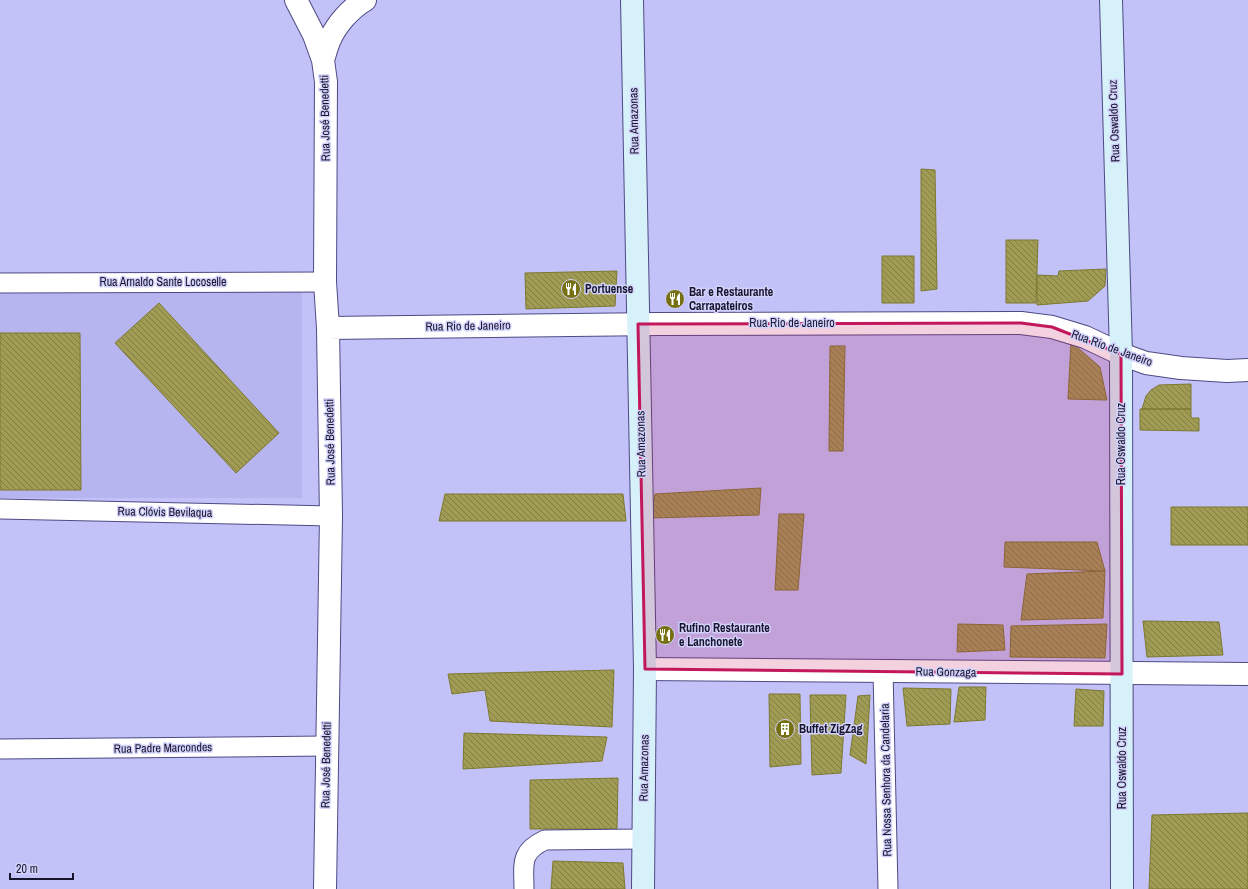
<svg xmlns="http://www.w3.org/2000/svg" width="1248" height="889" viewBox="0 0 1248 889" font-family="'Archivo Narrow',sans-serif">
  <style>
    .built { fill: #b6b5f0 }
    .building { fill: url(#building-back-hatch); stroke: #7d782f }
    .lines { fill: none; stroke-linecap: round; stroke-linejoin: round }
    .minor-casing { stroke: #4e4a84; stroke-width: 21 }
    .tertiary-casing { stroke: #4e4a84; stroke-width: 24 }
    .secondary-casing { stroke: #4e4a84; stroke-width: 24 }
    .minor { stroke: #fff; stroke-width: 19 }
    .tertiary { stroke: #fff; stroke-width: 22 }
    .secondary { stroke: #d7f1fa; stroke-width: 22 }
    .marked { fill: #c2185b; fill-opacity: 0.2; stroke: #c2185b; stroke-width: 3; stroke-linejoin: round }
    .labels { text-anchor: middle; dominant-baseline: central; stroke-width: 3; stroke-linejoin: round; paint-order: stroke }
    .street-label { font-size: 12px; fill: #17152d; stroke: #d1d1fa }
    .poi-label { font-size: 12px; font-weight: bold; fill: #17152d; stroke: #d1d1fa; text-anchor: start }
  </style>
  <defs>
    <pattern id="building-back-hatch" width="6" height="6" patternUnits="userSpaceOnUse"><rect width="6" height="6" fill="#a19c54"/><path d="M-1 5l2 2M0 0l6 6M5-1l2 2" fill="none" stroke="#827e46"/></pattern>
  </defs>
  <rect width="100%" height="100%" fill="#c2c2f8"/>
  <path class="built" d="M0,290h302v208h-302z"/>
  <path class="building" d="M921,169l14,1 2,119 -16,2z
    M1006,240h32l-2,63h-30z
    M882,256h32v47h-32z
    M1106,269l-1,17 -17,15 -51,4v-30l21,1 1,-5z
    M617,271l-2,35 -89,3 -1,-36z
    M159,303l120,130 -43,40 -121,-130z
    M0,333h80l1,157h-81z
    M1071,342l29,25 7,33 -39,-1z
    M830,346h15l-2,105h-14z
    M1191,384v25h-49l4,-13 5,-6 8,-5z
    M1140,409h51v9h8v13l-59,-1z
    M761,488l-2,27 -108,3 4,-24z
    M445,494h178l3,27h-187z
    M1171,507h77v38h-77z
    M779,514h25l-6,76h-23z
    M1005,542h92l8,29 -101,-4z
    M1105,571l-2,47 -82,2 6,-46z
    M1143,621l76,1 4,33 -76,2z
    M958,624l45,1 2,25 -48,2z
    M1107,624l-2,34 -95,-1 1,-31z
    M614,670l-2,57 -122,-6 -5,-31 -33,4 -4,-20z
    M959,687h27l-1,33 -31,2z
    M903,688l48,1 -1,35 -43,2z
    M1076,689l28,2 -1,35h-29z
    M769,694h31l1,70 -31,3z
    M810,695h36l-5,78 -29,2z
    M870,695l-4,69 -16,-9 8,-59z
    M464,733l143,4 -5,24 -139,8z
    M618,778l-1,51h-87v-49z
    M1248,813v76h-99l3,-74z
    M553,861l70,2 2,26h-74z"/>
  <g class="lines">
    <defs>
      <path id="minor" d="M0,283l325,-1
        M0,509l331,7
        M883,671l5,218
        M0,749l326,-3
        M524,889c0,-24 -5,-37 21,-49l98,-1"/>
      <path id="tertiary" d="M296,0l18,35 9,25 3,22 -1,200 3,46 3,188 -6,373
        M323,60c2,-6 4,-14 7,-21 7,-15 20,-30 35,-39
        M328,328l330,-4 363,-1 31,4 33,10 36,17 25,9 35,5 46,3 21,-1
        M645,669l603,5"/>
      <path id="secondary" d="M632,0l13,669 -2,220
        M1111,0l10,354 1,535"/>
    </defs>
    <use href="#minor" class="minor-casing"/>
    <use href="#tertiary" class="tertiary-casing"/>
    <use href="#secondary" class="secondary-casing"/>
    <use href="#minor" class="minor"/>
    <use href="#tertiary" class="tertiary"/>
    <use href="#secondary" class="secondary"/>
  </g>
  <path class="marked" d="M1021,323l31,4 69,27 1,320 -477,-5 -7,-345z"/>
  <defs>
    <symbol id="restaurant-disc" viewBox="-11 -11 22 22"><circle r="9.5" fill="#777011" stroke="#d1d1fa"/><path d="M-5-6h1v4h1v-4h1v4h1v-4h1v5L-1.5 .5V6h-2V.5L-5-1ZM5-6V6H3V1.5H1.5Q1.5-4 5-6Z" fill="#fff"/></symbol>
    <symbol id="building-disc" viewBox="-11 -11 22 22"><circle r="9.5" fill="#777011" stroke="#d1d1fa"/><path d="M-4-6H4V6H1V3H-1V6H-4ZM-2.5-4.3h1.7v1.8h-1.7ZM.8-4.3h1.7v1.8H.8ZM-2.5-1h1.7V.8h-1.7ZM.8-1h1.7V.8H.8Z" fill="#fff"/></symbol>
  </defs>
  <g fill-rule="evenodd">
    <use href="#restaurant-disc" x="560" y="278" width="22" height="22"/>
    <use href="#restaurant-disc" x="664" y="288" width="22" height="22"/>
    <use href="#restaurant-disc" x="654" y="624" width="22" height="22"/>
    <use href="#building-disc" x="774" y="718" width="22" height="22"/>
  </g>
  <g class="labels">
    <g class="street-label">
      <text transform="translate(325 118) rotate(-91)">Rua José Benedetti</text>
      <text transform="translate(634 121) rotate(-91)">Rua Amazonas</text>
      <text transform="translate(1114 121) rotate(-92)">Rua Oswaldo Cruz</text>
      <text x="163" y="282">Rua Arnaldo Sante Locoselle</text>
      <text x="792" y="323">Rua Rio de Janeiro</text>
      <text transform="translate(468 326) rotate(-1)">Rua Rio de Janeiro</text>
      <text transform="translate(1112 348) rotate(20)">Rua Rio de Janeiro</text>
      <text transform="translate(330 442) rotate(-91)">Rua José Benedetti</text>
      <text transform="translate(641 444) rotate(-91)">Rua Amazonas</text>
      <text transform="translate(1121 444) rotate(-90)">Rua Oswaldo Cruz</text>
      <text transform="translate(165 512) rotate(1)">Rua Clóvis Bevilaqua</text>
      <text transform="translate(946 672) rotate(1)">Rua Gonzaga</text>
      <text transform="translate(163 748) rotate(-1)">Rua Padre Marcondes</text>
      <text transform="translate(326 765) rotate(-89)">Rua José Benedetti</text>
      <text transform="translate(644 768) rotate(-89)">Rua Amazonas</text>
      <text transform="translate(1122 768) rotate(-90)">Rua Oswaldo Cruz</text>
      <text transform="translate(886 780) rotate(-91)">Rua Nossa Senhora da Candelaria</text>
    </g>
    <g class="poi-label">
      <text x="585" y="289">Portuense</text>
      <text x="689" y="292">Bar e Restaurante<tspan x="689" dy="14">Carrapateiros</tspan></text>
      <text x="679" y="628">Rufino Restaurante<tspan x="679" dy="14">e Lanchonete</tspan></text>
      <text x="799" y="729">Buffet ZigZag</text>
    </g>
  </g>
  <path d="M10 873v6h63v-6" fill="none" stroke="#17152d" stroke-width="2"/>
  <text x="16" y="873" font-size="12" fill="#17152d" stroke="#d1d1fa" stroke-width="3" paint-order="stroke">20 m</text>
</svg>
